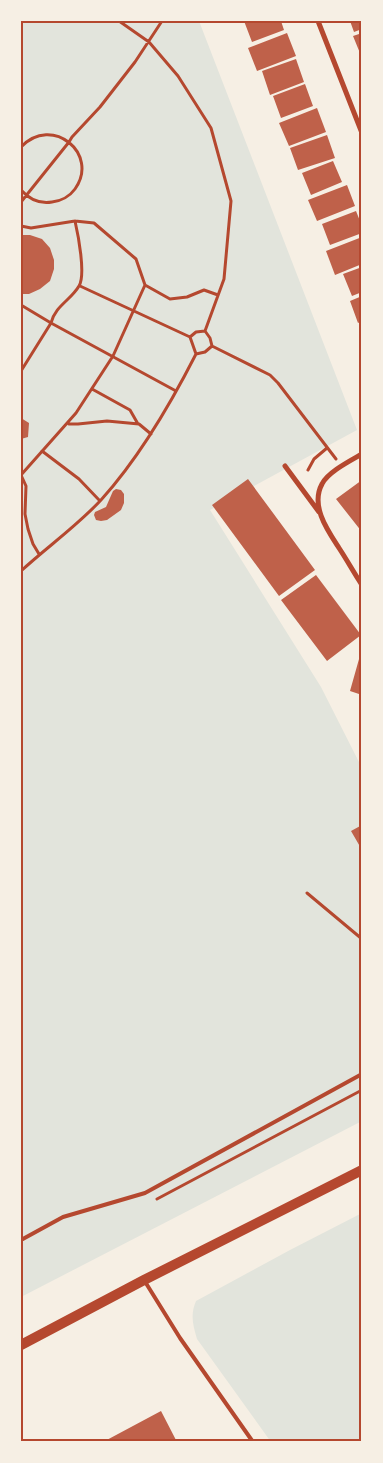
<svg xmlns="http://www.w3.org/2000/svg" width="383" height="1463" viewBox="0 0 383 1463" font-family="'PT Sans Narrow',sans-serif">
  <style>
    .green { fill: #e2e4dc }
    .building { fill: #bf614a }
    .lines { fill: none; stroke-linecap: round; stroke-linejoin: round }
    .path { stroke: #b5482f; stroke-width: 3 }
    .service { stroke: #b5482f; stroke-width: 4 }
    .minor { stroke: #b5482f; stroke-width: 5 }
    .secondary { stroke: #b5482f; stroke-width: 10 }
    .neatline { fill: none; stroke: #b5482f; stroke-width: 2 }
  </style>
  <rect width="100%" height="100%" fill="#f6efe4"/>
  <path class="green" d="M21,21h178l158,409 -147,80 111,177 41,81v353l-341,176z
    M362,1213v229h-91l-74,-103c-4,-14 -7,-24 -1,-38l94,-51z"/>
  <path class="building" d="M244,21h37l3,9 -32,12z
    M350,21h12v8l-8,3z
    M287,33l9,23 -39,15 -9,-23z
    M362,33v25l-9,-22z
    M296,59l8,23 -34,13 -8,-24z
    M305,84l8,22 -32,12 -8,-22z
    M317,108l9,24 -37,14 -10,-23z
    M327,135l8,23 -37,12 -8,-22z
    M333,161l9,21 -31,13 -9,-22z
    M347,185l8,21 -38,15 -9,-21z
    M356,211l6,15v7l-32,12 -8,-21z
    M21,235h9l12,4 8,9 4,12v9l-4,12 -10,8 -11,5h-8z
    M362,237v27l-27,11 -9,-24z
    M362,267v25l-10,4 -9,-22z
    M362,296v25l-4,2 -8,-22z
    M21,418l8,5 -1,14 -7,2z
    M248,479l67,91 -36,26 -67,-91z
    M362,480v52l-26,-33z
    M116,489l5,1 3,4v9l-3,7 -14,10 -6,1 -5,-1 -2,-5 1,-3 11,-5 7,-16z
    M316,575l45,60 -34,26 -46,-61z
    M361,652h1v43l-12,-4z
    M362,825v25l-11,-19z
    M161,1411l16,31h-74z"/>
  <g class="lines">
    <path class="path" d="M119,21l30,21 29,34 33,52 20,73 -7,78 -19,52
      M21,147c31,-33 79,7 54,42 -5,7 -14,12 -23,13 -12,2 -23,-3 -31,-12
      M21,202l48,-60 3,-5 28,-30 35,-45 27,-41
      M21,226l10,2 44,-7 19,2 42,36 9,26 25,14 17,-2 17,-7 14,5
      M80,286l110,51
      M21,305l30,18 125,68
      M212,346l58,29 8,8 58,76
      M21,371l30,-48c4,-17 20,-23 28,-37 7,-11 -1,-52 -4,-65
      M92,389l38,21 8,14
      M69,424h9l29,-3 32,3 12,10
      M42,451l37,28 21,22
      M308,470l6,-11 13,-11
      M21,475l55,-62 37,-57 32,-71
      M21,475l5,11 -1,28 3,15 5,15 6,10
      M21,571c26,-24 56,-45 80,-71 39,-43 69,-95 95,-146l-6,-17 6,-5 9,-1 5,7 2,8 -7,6 -9,2
      M307,893l55,46
      M157,1199l205,-109"/>
    <path class="service" d="M21,1240l42,-23 82,-24 217,-119
      M144,1280l36,58 73,104"/>
    <path class="minor" d="M318,21l44,112
      M362,454c-12,7 -34,18 -40,30 -12,22 6,47 17,64 8,12 15,25 23,37
      M285,466l34,46"/>
    <path class="secondary" d="M21,1345l123,-65 218,-110"/>
  </g>
  <rect width="383" height="1463" fill="none" stroke="#f6efe4" stroke-width="45"/>
  <rect x="22" y="22" width="338" height="1418" class="neatline"/>
</svg>
